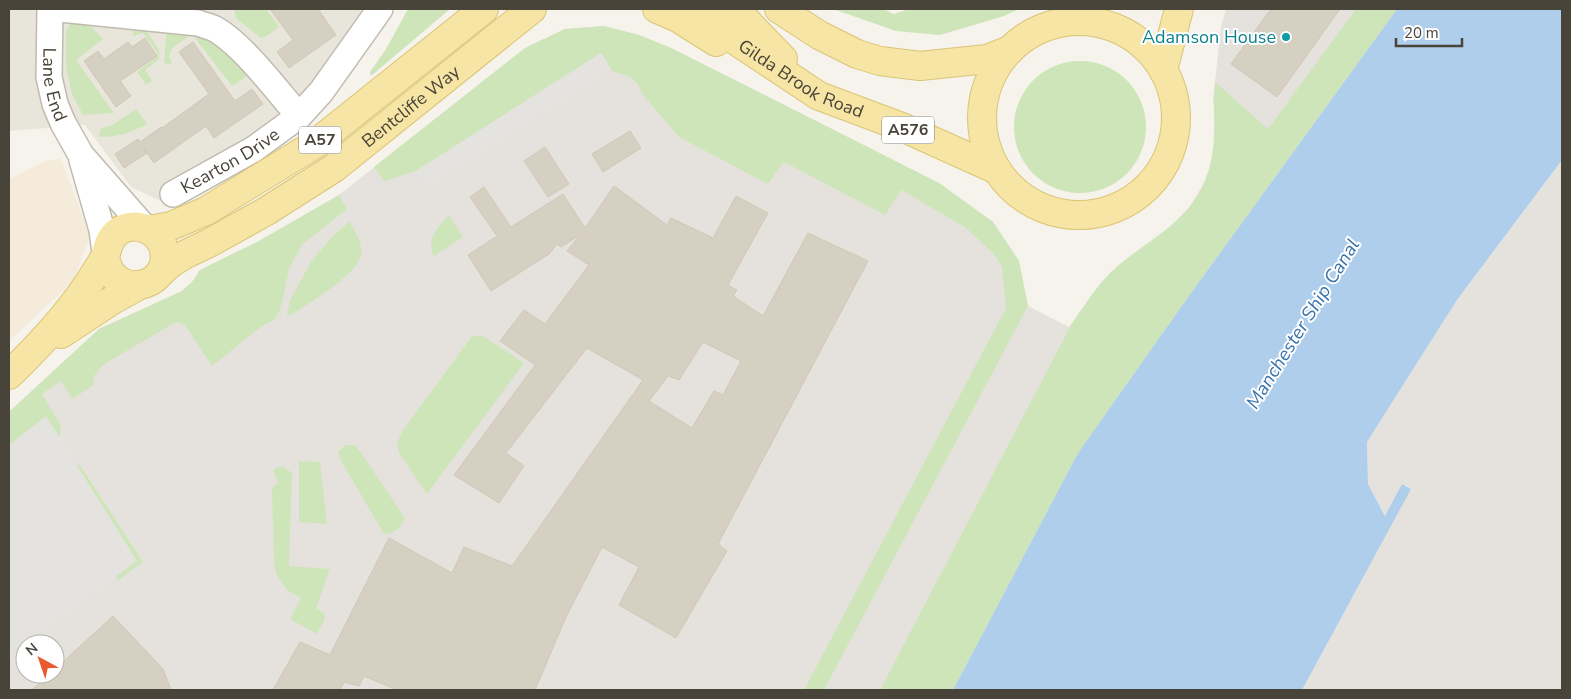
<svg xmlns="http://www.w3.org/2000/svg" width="1571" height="699" viewBox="0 0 1571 699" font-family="'Nunito Sans',sans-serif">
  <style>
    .residential { fill: #e8e5db }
    .commercial { fill: #f4ebda }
    .industrial { fill: #e5e2dd; fill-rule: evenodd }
    .green { fill: #cee5b9 }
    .parking { fill: #e4e3e0 }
    .water { fill: #afceec }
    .building { fill: #d6d0c2; stroke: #d0c8b6; fill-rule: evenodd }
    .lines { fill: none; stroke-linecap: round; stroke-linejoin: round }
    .street-casing { stroke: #c0bbaf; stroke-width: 28 }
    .primary-casing { stroke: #dbc474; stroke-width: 30 }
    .street { stroke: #fff; stroke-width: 25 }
    .primary { stroke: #f6e5a4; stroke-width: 28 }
    .culture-dot { fill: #0f9aa8; stroke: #fff; stroke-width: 2 }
    .labels { text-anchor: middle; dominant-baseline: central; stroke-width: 4; stroke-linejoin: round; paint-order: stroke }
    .shield { fill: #fff; stroke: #807c75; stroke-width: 1 }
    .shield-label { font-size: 16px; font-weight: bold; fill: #49443a }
    .culture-label { font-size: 18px; fill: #0d838f; stroke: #fff; text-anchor: end }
    .street-label { font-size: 18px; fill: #49443a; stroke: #fff }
    .water-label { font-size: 19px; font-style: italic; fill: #3b74ad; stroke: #fff }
  </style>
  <rect width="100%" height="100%" fill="#f5f3ec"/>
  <path class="residential" d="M9,9h379l-38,62 -179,135 -40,-19 -46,-62 -76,6z"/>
  <path class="commercial" d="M61,159l29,77 -16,44 -65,61v-162l36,-18z"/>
  <path class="industrial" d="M1226,9h171l-211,291 -108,153 -125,237h-944v-278l90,-83 83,-38 10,-9 8,-12 59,-29 80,-46 186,-147 40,-19 39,-3 35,9 32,13 268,135 54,39 26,39 9,45 41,21 25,-35 17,-19 60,-46 19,-21 14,-23 7,-20 3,-22 2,-21 -3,-19 8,-75zM25,644h30v30h-30z
    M1562,160v530h-260l109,-202 -9,-4 -16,33 -18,-33 -1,-42 90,-142z"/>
  <path class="green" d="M234,9h32l13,18 -14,10 -4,1 -25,-20z
    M408,9h42l-79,67 -1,-4 16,-23z
    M833,9h50l11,5 15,-5h110l-15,7 -64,19 -44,-4z
    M1356,9h41l-211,291 -108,153 -125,237h-73l190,-363c12,-18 25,-39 41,-55 39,-36 87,-51 100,-110 6,-27 1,-53 4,-80l53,47z
    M86,21l17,18 -27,21 38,53 -31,2 -11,-21 -6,-27v-37l5,-7z
    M142,24l17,26v9l-14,11 7,11 -6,4 -9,-13 21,-16 -1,-4 -14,-19 -11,3 4,-8z
    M604,26l35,9 32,13 268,135 54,39 26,39 9,45 -204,384h-20l202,-382 -4,-41 -8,-13 -29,-27 -64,-37 -16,25 -101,-53 -16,22 -89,-47 -36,-42 -6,-12 -9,-7 -16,-5 -11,-18 -185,118 -32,10 -10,-14 151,-119 40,-19z
    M167,27l40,7 44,39 -19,13 -40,-52 -20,14 -3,9 3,6 -5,1 -3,-2z
    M1014 127a66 66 0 1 1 132 0a66 66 0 1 1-132 0Z
    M136,109l11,15c-17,9 -29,13 -48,13l2,-9 10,-2z
    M339,195l8,14 -45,36 -13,23 -5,26 -4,16 -6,10 -12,6 -50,40 -27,-41 -9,-3 -70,41 -8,7 -5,8 1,7 -22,14 -11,-18 -19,13 19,32 -1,9 -8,5 -43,12v-40l90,-83 83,-38 10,-9 8,-12 59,-29z
    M449,215l14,22 -29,19c-8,-18 3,-28 15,-41z
    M350,221c4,10 13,22 11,33 -2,20 -51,48 -68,60l-6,2 3,-16 21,-38 21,-25z
    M472,336h11l41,27 -97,131 -28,-41 -2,-10 6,-13z
    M347,445h7l6,6 45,67c-5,11 -9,15 -21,16l-44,-75 -2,-7 6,-6z
    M299,461l21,1 7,62 -28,-2z
    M80,465l63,97 -25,18 -7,-10 -55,-102z
    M278,467h6l8,6 -3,93 41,3 -14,39 8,5 1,6 -8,15 -27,-15 11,-21 -14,-8 -10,-15 -3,-12 -2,-75 6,-5 -5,-13z"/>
  <path class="parking" d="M601,53l10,16 -185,118 -10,-16z
    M46,416l91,145 -128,94v-210z"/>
  <path class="water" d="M1397,9h165v151l-105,140 -90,142 1,42 17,32 17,-32 9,5 -109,201h-349l125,-237 108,-153z"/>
  <path class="building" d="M270,9h48l18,26 -47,33 -12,-16 16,-12z
    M1271,9h69l-63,88 -46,-33z
    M145,38l12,18 -37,25 11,15 -15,11 -32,-46 14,-10 6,8 24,-17 4,5z
    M193,42l42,59 17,-12 11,15 -49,34 -8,-12 -52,37 -11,-16 4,6 -23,15 -9,-14 23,-15 2,3 21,-15 1,1 47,-34 -30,-42z
    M630,131l11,17 -38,24 -11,-18z
    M545,147l24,37 -21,13 -24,-36z
    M614,186l53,39 4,-7 42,20 23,-42 32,17 -40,72 9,5 -4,6 30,20 45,-83 60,28 -150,283 9,7 -51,87 -57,-33 20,-38 -37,-20 -36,70 -31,73h-138l-33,-14 -5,10 -15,-4 -4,8h-67l27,-48 30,13 59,-117 63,35 12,-26 48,19 131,-186 -56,-32 -81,105 18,13 -25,37 -45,-28 81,-110 -35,-24 24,-31 21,14 44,-59 -22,-14 13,-16 -19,12 -4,-3 -8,10 -58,37 -23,-36 29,-19 -27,-39 14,-10 27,40 52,-33 22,34zM703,342l38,19 -18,34 -9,-4 -22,37 -43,-27 19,-25 11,4z
    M113,616l50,53 8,21h-139l18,-16h5v-5z"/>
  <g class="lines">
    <defs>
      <g id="street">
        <path id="s1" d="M50,9l-1,68 6,27 8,19 18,32 64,73"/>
        <path d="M60,9l138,14c5,2 10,3 15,5 28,14 65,64 86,88"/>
        <path d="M82,160l20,70 3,23"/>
        <path id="s2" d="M173,194l81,-45 45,-33 22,-24 59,-83"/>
      </g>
      <g id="primary">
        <path d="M657,9l21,9 38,24"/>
        <path id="s3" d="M700,9l27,26 92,61 83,31 93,42"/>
        <path d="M735,9l48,50"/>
        <path d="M779,9l40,26 38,19 23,7 40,5 67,-7 23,-9"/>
        <circle cx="1079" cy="118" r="97"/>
        <path d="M1163,70l16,-61"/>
        <path d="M149,230l22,-4 35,-15 109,-67 169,-135"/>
        <path id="s4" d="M158,275l12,-11 14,-9 25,-12 56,-31 69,-44 198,-159"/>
        <path d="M61,334l50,-33 27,-15"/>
        <path d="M9,375c31,-30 66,-68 88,-105 2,-4 6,-9 8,-13 3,-10 4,-19 14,-26 17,-11 41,0 45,19 8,40 -53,51 -59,6"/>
      </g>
    </defs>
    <use href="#street" class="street-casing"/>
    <use href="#primary" class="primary-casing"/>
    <use href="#street" class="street"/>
    <use href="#primary" class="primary"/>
  </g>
  <circle class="culture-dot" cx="1286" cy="37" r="5"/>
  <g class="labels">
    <g class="shield">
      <rect x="882" y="116.5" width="52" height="27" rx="4"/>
      <rect x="299" y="126.5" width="42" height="27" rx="4"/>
    </g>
    <g class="shield-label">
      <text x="908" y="130">A576</text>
      <text x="320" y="140">A57</text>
    </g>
    <g class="culture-label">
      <text x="1276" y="37">Adamson House</text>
    </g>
    <g class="street-label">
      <text stroke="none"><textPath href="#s3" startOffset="124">Gilda Brook Road</textPath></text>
      <text stroke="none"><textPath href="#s1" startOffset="76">Lane End</textPath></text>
      <text stroke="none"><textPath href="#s4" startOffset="305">Bentcliffe Way</textPath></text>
      <text stroke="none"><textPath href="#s2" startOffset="66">Kearton Drive</textPath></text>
    </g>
    <g class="water-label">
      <text transform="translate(1303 324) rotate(-58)">Manchester Ship Canal</text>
    </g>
  </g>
  <rect width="1571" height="699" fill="none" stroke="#49443a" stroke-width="20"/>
  <g transform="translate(40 659) rotate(320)"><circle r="24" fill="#ffffff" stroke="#b6b4b0"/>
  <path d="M0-4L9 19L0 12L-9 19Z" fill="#e95a2f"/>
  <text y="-8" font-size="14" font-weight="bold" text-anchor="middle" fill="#49443a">N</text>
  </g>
  <path d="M1396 38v8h66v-8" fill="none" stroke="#49443a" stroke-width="2.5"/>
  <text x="1404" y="38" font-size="15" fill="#49443a" stroke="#ffffff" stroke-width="4" paint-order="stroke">20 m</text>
</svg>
